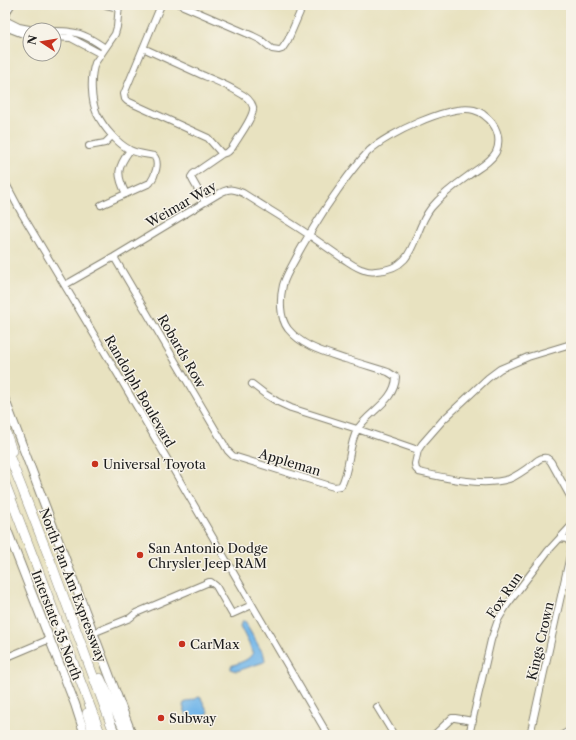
<svg xmlns="http://www.w3.org/2000/svg" width="576" height="740" viewBox="0 0 576 740" font-family="'Libre Caslon Text',serif">
  <style>
    .water { fill: #74b7e9; stroke: #486a82 }
    .lines { fill: none; stroke-linecap: round; stroke-linejoin: round }
    .minor-casing { stroke: #827f6e; stroke-width: 8 }
    .major-casing { stroke: #827f6e; stroke-width: 10 }
    .highway-casing { stroke: #827f6e; stroke-width: 10 }
    .minor { stroke: #fff; stroke-width: 6 }
    .major { stroke: #fff; stroke-width: 8 }
    .highway { stroke: #fff; stroke-width: 9 }
    .poi-dot { fill: #c8321e; stroke: #f7f3e8; stroke-width: 1.5 }
    .labels { text-anchor: middle; dominant-baseline: central; stroke-width: 3; stroke-linejoin: round; paint-order: stroke }
    .street-label { font-size: 13px; fill: #1c1c1c; stroke: #f7f3e8 }
    .poi-label { font-size: 13px; fill: #1c1c1c; stroke: #f7f3e8; text-anchor: start }
  </style>
  <rect width="100%" height="100%" fill="#f7f3e8"/>
  <filter id="ink" filterUnits="userSpaceOnUse"><feTurbulence type="fractalNoise" baseFrequency=".025" numOctaves="2"/><feDisplacementMap in="SourceGraphic" scale="8" xChannelSelector="R" yChannelSelector="G"/><feConvolveMatrix kernelMatrix="1 2 1 2 8 2 1 2 1" color-interpolation-filters="sRGB"/></filter>
  <filter id="wash" filterUnits="userSpaceOnUse"><feTurbulence type="fractalNoise" baseFrequency=".012" numOctaves="4" result="noise"/><feDisplacementMap in="SourceGraphic" scale="16" xChannelSelector="R" yChannelSelector="G"/><feGaussianBlur stdDeviation="0.9" result="paint"/><feColorMatrix in="noise" values="0 0 0 0 0 0 0 0 0 0 0 0 0 0 0 0 0 1.4 0 .05"/><feComposite in="paint" operator="in"/></filter>
  <g filter="url(#wash)">
    <rect width="100%" height="100%" fill="#e8e2c0"/>
    <path class="water" d="M242,621h2l20,34 1,5 -1,2 -27,9 -4,-1 -2,-1v-3c7,-3 20,-6 22,-14l-13,-26z
      M199,697l2,1 7,14 -1,2 -15,9h-2l-7,-17 1,-3z"/>
  </g>
  <g filter="url(#ink)">
    <g class="lines">
      <defs>
        <path id="minor" d="M106,5l13,3
          M161,5l-37,89 1,5 2,2 81,37 14,16
          M181,5l72,31 8,4 11,9 7,1 3,-1 6,-9 15,-35
          M5,20l14,7 15,3
          M5,27l18,7 7,2
          M54,31c5,0 11,0 16,1 13,1 25,9 35,16
          M54,37l17,1 30,16
          M143,48c20,9 39,18 59,27 12,5 25,10 36,17 6,3 13,8 15,15 2,9 -16,32 -21,41l-4,4 -6,2 -29,20 -2,3 2,4 12,21
          M89,146l16,-3 7,-7
          M5,182l17,32 98,164 208,357
          M126,194c-10,-20 -9,-26 4,-44
          M101,205l49,-22c5,-7 10,-20 4,-27 -7,-2 -16,-2 -24,-6 -13,-7 -26,-22 -33,-36 -6,-13 -7,-37 -2,-51l20,-29 2,-7 2,-22
          M65,285l49,-28 106,-64c10,-5 13,-4 23,0 23,15 46,28 69,44 10,7 20,14 30,21 7,4 14,10 22,12 3,1 8,2 12,1 42,-2 35,-38 55,-63 10,-12 24,-23 37,-32 10,-8 22,-13 28,-24 6,-14 0,-28 -11,-36 -3,-3 -7,-5 -11,-6 -24,-6 -87,24 -105,41 -17,17 -29,36 -42,55 -10,16 -19,30 -28,46 -5,11 -13,22 -16,33 -3,13 -4,32 5,44 15,18 36,23 57,30 15,4 29,9 43,13l8,5c-1,25 -28,34 -39,53 -9,16 -7,41 -16,56l-7,1 -7,-2 -94,-29 -5,-5 -114,-194
          M571,344l-43,13 -28,12 -12,9 -45,42 -21,24 -4,6 -3,14 1,5 3,3c26,6 64,15 90,7 8,-3 16,-9 24,-15 3,-2 6,-6 10,-6 4,-1 6,1 8,4l20,36
          M252,384l13,10 13,8 13,6 66,21 61,21
          M560,538l7,1 4,5
          M93,633l37,-15 6,-5 73,-31h2l5,4 16,28 20,-9
          M5,658l45,-19
          M377,707l17,28
          M434,735l18,-17h3l18,3
          M469,735l22,-95 7,-20 9,-15 41,-54 23,-25
          M530,735l41,-184"/>
        <path id="major" d="M5,13l5,-8
          M5,400l127,335
          M5,525l70,179 10,31
          M564,735l7,-4"/>
        <path id="highway" d="M5,430l7,21
          M5,445l47,120 63,170
          M5,483l96,252
          M100,678l27,57
          M87,713l7,22"/>
      </defs>
      <use href="#minor" class="minor-casing"/>
      <use href="#major" class="major-casing"/>
      <use href="#highway" class="highway-casing"/>
      <use href="#minor" class="minor"/>
      <use href="#major" class="major"/>
      <use href="#highway" class="highway"/>
    </g>
  </g>
  <g class="poi-dot">
    <circle cx="95" cy="464" r="4"/>
    <circle cx="140" cy="555" r="4"/>
    <circle cx="182" cy="644" r="4"/>
    <circle cx="161" cy="718" r="4"/>
  </g>
  <g class="labels">
    <g class="street-label">
      <text transform="translate(181 204) rotate(-30)">Weimar Way</text>
      <text transform="translate(182 351) rotate(60)">Robards Row</text>
      <text transform="translate(140 391) rotate(60)">Randolph Boulevard</text>
      <text transform="translate(290 462) rotate(17)">Appleman</text>
      <text transform="translate(73 585) rotate(69)">North Pan Am Expressway</text>
      <text transform="translate(504 595) rotate(-56)">Fox Run</text>
      <text transform="translate(57 625) rotate(69)">Interstate 35 North</text>
      <text transform="translate(540 641) rotate(-77)">Kings Crown</text>
    </g>
    <g class="poi-label">
      <text x="103" y="464">Universal Toyota</text>
      <text x="148" y="548">San Antonio Dodge<tspan x="148" dy="15">Chrysler Jeep RAM</tspan></text>
      <text x="190" y="644">CarMax</text>
      <text x="169" y="718">Subway</text>
    </g>
  </g>
  <rect width="576" height="740" fill="none" stroke="#f7f3e8" stroke-width="20"/>
  <g transform="translate(42 42) rotate(282)"><circle r="19" fill="#f7f3e8" stroke="#9f9d96"/>
  <path d="M0-3L7 15L0 10L-7 15Z" fill="#c8321e"/>
  <text y="-6" font-size="11" font-weight="bold" text-anchor="middle" fill="#1c1c1c">N</text>
  </g>
</svg>
